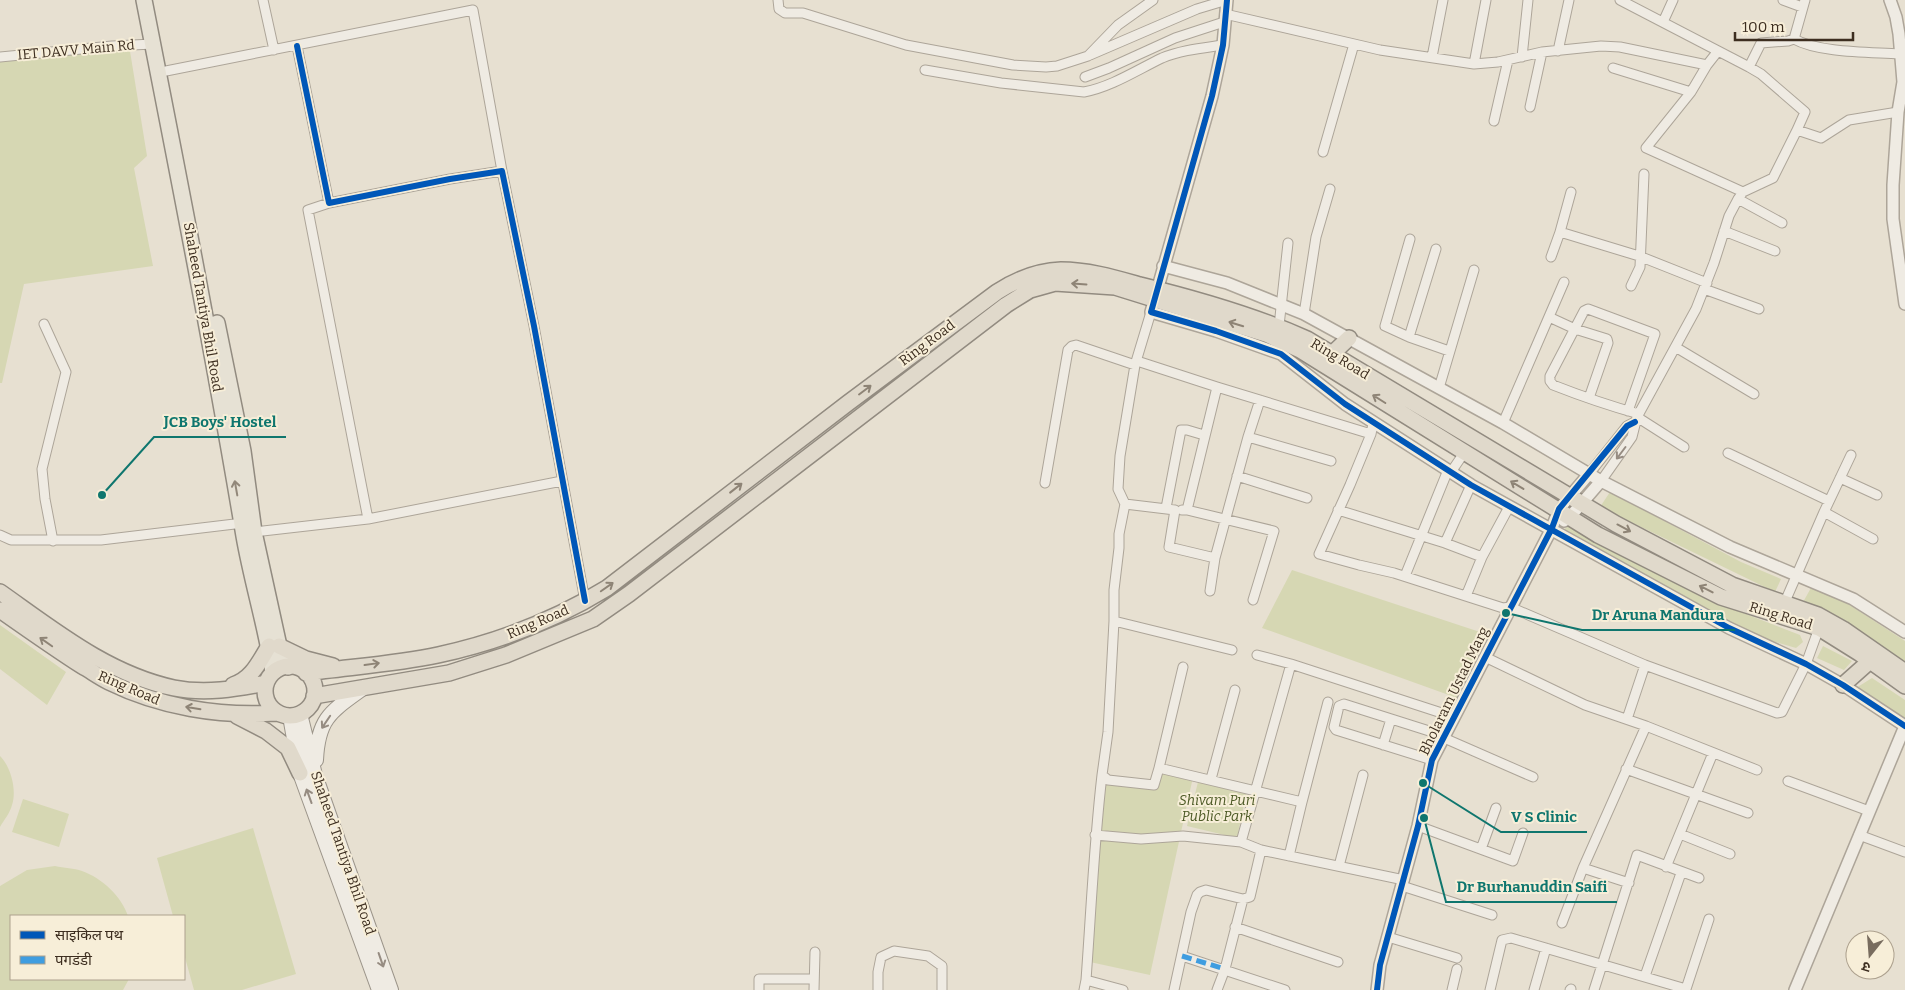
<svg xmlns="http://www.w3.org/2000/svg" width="1905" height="990" viewBox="0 0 1905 990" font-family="Bitter,'Noto Sans Devanagari',serif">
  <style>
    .green { fill: #d6d7b3 }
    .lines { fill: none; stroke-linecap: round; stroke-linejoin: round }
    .minor-casing { stroke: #ada599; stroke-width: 11 }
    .tertiary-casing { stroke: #ada599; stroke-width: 14 }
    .secondary-casing { stroke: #9c958a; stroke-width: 16 }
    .primary-casing { stroke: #928b80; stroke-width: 18 }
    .trunk-casing { stroke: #928b80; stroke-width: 18 }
    .minor { stroke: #efebe3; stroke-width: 9 }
    .tertiary { stroke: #efebe3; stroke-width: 11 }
    .secondary { stroke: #efebe3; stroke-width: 14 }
    .primary { stroke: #e6e1d4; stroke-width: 15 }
    .trunk { stroke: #e0d9cb; stroke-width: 15 }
    .quiet { stroke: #3f9de0; stroke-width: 5; stroke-dasharray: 10 5; stroke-linecap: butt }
    .cycleway-casing { stroke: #f7eed8; stroke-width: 9 }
    .cycleway { stroke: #0057b8; stroke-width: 6 }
    .oneway { stroke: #8e8476 }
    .oneway2 { stroke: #968c82 }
    .oneway3 { stroke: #92887a }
    .labels { text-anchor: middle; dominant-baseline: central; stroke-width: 4; stroke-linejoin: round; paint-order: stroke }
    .street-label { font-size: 14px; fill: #3d2e20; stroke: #f7eed8 }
    .park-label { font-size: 14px; font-style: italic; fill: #4d5a26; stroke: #f7eed8 }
    .leader { fill: none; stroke: #0f766e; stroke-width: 2 }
    .callout-dot { fill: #0f766e; stroke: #f7eed8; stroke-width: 2 }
    .callout-label { font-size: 15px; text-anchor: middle; font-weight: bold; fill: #0f766e; stroke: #f7eed8; stroke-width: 4; stroke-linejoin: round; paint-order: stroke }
  </style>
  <rect width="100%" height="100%" fill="#e7e0d1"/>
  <path class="green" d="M129,45l18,111 -13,12 19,98 -129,18 -22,99h-2v-326z
    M1610,492l131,70 40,17 -6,13 -175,-85z
    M1571,524l162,85 67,26 3,7 -7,6 -37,-11 -101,-52 -95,-55z
    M1292,570l194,64 -26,65 -198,-71z
    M1812,586l33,16 60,39v21l-40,-28 -63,-30z
    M0,625l66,47 -19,33 -47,-36z
    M1823,646l29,15 -8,9 -27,-12z
    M1872,678l33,22v21l-49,-33z
    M0,756c11,11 17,34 12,49 -2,8 -8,15 -12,22z
    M1164,772l29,5 -43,198 -60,-13 13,-180 49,7z
    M1199,778l48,12 -10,48 -50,-12z
    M23,799l46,15 -10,33 -47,-15z
    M253,828l43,146 -54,16h-48l-10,-36v-38h-11l-16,-58z
    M55,866c9,2 19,2 27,5 20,7 40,26 46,45h-117v63h118l-6,11h-123v-104l27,-16z"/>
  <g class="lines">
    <defs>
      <path id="minor" d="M263,0l11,50
        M778,0l1,9 6,4h18l103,32 107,20 33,2 11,-1 31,-10 30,-31 35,-25
        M1620,0l129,67 12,7 44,38 -8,18
        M1783,0l19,7
        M1225,14l155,36 94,14 24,-2 44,-10 59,-6 19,1 87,18 11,-14
        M1663,22l10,-22
        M1794,39c25,14 76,13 105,15
        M297,46l32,157 121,-24 52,-8 32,155 51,275
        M1558,51l11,-51
        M1090,55l107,-46 30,-9
        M0,57l112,-11 41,-2
        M1432,57l11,-57
        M1522,57l6,-57
        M1474,64l12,-64
        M1749,67l12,-24 27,-2 6,-2 11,-39
        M1613,68l78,24 -45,56 97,44
        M925,70l76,13 83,9c27,-5 53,-22 78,-34 19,-8 41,-10 61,-13
        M166,71l307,-61 29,161
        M1085,77l24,-9 66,-30 49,-16
        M1691,92l16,-27
        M1530,107l12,-55
        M1494,121l14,-61
        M1323,152l31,-108
        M1738,199l44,24
        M329,203l-21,7 60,309 194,-38
        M1724,231l51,20
        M1560,232l11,-40
        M1410,239l-25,87 24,11 40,14
        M1551,257l9,-25 79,24 68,27
        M1631,286l9,-19 4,-93
        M1704,289l55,20
        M1304,314l12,-77 14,-48
        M1549,317l26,12 32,10 1,4 -19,55
        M44,324l22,48 -24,97 3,30 8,42
        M1279,326l9,-83
        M1409,337l27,-88
        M1677,348l77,46
        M1137,361l80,26 154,47
        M1439,388l35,-118
        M1628,411l27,-77 -67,-25 -4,2 -34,65v5l3,4c28,11 57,21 86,29
        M1637,417l47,30
        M1503,423l61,-141
        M1373,424l-2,10 -21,51 -31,69 40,11 35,8 109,35 7,-1 135,58 132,48 5,-1 24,-48 13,-36
        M1248,437l83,24
        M1728,453l101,48
        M1451,472l13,-19
        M1589,474l38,-48 8,-4
        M1237,476l70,22
        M1840,478l37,17
        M1601,481l31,-44 5,-20 59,-108 18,-46 15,-47 9,-17 5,-7 30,-14 24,-48 24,8 28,-18 49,-8
        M1045,483l23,-133 4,-4 4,-1 59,20
        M1125,504l50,6 -6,37 46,11 33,-121 12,-37
        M1166,508l15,-78h6l17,5
        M1182,510h5l30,-123
        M1187,510l87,21 -21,69
        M1338,510l107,33 37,14
        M1824,512l49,27
        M254,532l114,-13
        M0,535l11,5h90l142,-17
        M1445,543l26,-58
        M1405,576l43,-106
        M1210,591l5,-33
        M1466,596l16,-39 27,-50
        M1784,604l40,-92 27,-57
        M1114,621v-31l5,-42v-14l6,-30 -7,-15 2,-33 15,-91 16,-53
        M1257,655l34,9
        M1485,657l100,48 61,21 111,44
        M1183,667l-24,101 143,34 -13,54
        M1627,719l18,-54
        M1444,738l89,39
        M1383,745l8,-26
        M1432,760l-96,-30 -2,-3 5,-21 5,-2 101,32
        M1159,768l-5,17 -46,-5 -6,-5 6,-43 6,-111 118,29
        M1626,769l122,44
        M1211,779l24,-89
        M1788,781l81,30
        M1302,802l26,-100
        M1418,826l95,35 10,-28
        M1680,834l50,20
        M1095,835l46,4 42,-3 58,6
        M1859,835l46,17
        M1481,849l15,-41
        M1339,866l24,-91
        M1666,867l47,-114
        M1583,868l46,15
        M1404,880l-143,-30 -20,-8 50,-178 163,53
        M1402,886l90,29
        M1562,923l21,-55 63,-142
        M1235,927l103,35
        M1388,937l69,21
        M1182,956l103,34
        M1645,976l36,-103
        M1086,980c5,-68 8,-137 16,-205
        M759,990v-11h55
        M814,990l1,-38
        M878,990v-18l3,-15 13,-6 34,5 14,10v24
        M1084,990l2,-10 37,10
        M1174,990l17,-78 6,-17 3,-3 6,-2 37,9 7,-2 11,-47
        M1217,990l8,-21 18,-70
        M1452,990l5,-21
        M1490,990l12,-50 9,-2 175,51 23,-70
        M1534,990l12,-42
        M1570,990l1,-1
        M1594,990l43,-135 62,23"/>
      <path id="tertiary" d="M1227,0l-4,45 -11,51 -61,216 65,19 65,23 64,50 126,81 258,143 77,36 37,21 62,41
        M1890,0l6,17 3,17 4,48 -5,30 -5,73v34l12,85
        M1163,266l64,17 77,31 199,109 98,58 129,66 123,52 52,33
        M1564,521l5,-3 32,-37
        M1377,990l3,-25 38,-139 14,-66 120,-232 7,-19 30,-35
        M1795,990l110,-264"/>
      <path id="secondary" d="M300,714l15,61 76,215
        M290,716l10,57 79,217
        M316,760c2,-41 14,-48 46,-71"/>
      <path id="primary" d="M144,0c35,178 70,357 100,536 8,46 22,90 29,136
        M217,323l26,128 11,81 25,114 9,21"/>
      <path id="trunk" d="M1332,354l17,-16
        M0,592c54,38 108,82 174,96 31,6 62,1 92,-5
        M0,610c27,19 54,38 82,56 9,5 17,11 27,16 51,25 110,35 167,31
        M279,646l27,13 27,7
        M265 691a25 25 0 1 1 50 0a25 25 0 1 1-50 0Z
        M306,673c43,-6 90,-9 132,-18 60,-13 117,-35 169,-67l241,-185 149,-111c20,-13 40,-21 64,-22 27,0 54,8 79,15 57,14 114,30 167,54l309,185 116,61 86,30 25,14 62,43
        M233,685c19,-6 26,-23 36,-39
        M1843,685l27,-24
        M314,696l135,-23 57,-18 87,-36 36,-25 377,-289 24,-15 25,-7 60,4 151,47 34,16 298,185 123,62 98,31 40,25 46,33
        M237,716l29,15 22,17 12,25"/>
    </defs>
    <use href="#minor" class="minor-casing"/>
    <use href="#tertiary" class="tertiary-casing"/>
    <use href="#secondary" class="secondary-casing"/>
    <use href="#primary" class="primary-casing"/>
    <use href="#trunk" class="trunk-casing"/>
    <use href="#minor" class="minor"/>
    <use href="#tertiary" class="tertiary"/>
    <use href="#secondary" class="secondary"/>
    <use href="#primary" class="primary"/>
    <use href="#trunk" class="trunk"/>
    <path class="quiet" d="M1182,956l43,13"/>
    <defs>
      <path id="cycleway" d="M1227,0l-4,45 -11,51 -61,216 65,19 65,23 64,50 126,81 258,143 77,36 37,21 62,41
        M297,46l32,157 121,-24 52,-8 32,155 51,275
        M1377,990l3,-25 38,-139 14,-66 120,-232 7,-19 68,-83 8,-4"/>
    </defs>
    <use href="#cycleway" class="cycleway-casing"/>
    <use href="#cycleway" class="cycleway"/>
  </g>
  <defs><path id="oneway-shaft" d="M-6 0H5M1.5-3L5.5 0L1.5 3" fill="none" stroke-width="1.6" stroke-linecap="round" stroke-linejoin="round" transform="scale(1.25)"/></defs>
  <g class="oneway">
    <use href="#oneway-shaft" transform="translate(1079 284) rotate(-176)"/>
    <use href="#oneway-shaft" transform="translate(1236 324) rotate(-163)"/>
    <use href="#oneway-shaft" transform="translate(865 390) rotate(-37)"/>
    <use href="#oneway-shaft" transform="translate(1379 399) rotate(-148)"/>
    <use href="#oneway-shaft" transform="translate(1517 485) rotate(-149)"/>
    <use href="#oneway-shaft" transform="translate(736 488) rotate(-38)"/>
    <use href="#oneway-shaft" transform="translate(1624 528) rotate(28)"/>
    <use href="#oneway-shaft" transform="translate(607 587) rotate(-35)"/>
    <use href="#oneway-shaft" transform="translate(1706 589) rotate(-153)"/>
    <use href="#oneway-shaft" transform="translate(46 642) rotate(-145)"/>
    <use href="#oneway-shaft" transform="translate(372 664) rotate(-8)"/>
    <use href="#oneway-shaft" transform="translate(193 708) rotate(-171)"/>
  </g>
  <g class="oneway2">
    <use href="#oneway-shaft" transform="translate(1621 453) rotate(127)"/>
    <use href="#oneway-shaft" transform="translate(326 722) rotate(124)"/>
    <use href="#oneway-shaft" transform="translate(309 796) rotate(-110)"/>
    <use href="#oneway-shaft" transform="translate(381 960) rotate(71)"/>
  </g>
  <use class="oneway3" href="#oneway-shaft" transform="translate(236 488) rotate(-100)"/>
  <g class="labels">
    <g class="street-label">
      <text transform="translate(76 50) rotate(-5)">IET DAVV Main Rd</text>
      <text transform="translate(203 307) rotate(80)">Shaheed Tantiya Bhil Road</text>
      <text transform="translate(927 343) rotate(-37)">Ring Road</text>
      <text transform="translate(1340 359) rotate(31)">Ring Road</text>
      <text transform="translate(1781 616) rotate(17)">Ring Road</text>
      <text transform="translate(538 622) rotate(-23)">Ring Road</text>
      <text transform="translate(129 688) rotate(23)">Ring Road</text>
      <text transform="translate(1454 691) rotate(-64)">Bholaram Ustad Marg</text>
      <text transform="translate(343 853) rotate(71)">Shaheed Tantiya Bhil Road</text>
    </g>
    <g class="park-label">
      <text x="1217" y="800">Shivam Puri<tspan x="1217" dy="16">Public Park</tspan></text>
    </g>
  </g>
  <path class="leader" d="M102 495L154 437H286M1506 613L1582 630H1735M1423 783L1501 832H1587M1424 818L1446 902H1617"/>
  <g class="callout-dot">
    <circle cx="102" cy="495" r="5"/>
    <circle cx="1506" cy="613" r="5"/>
    <circle cx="1423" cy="783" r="5"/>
    <circle cx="1424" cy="818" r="5"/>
  </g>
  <g class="callout-label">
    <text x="220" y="427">JCB Boys' Hostel</text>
    <text x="1658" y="620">Dr Aruna Mandura</text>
    <text x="1544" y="822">V S Clinic</text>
    <text x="1532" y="892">Dr Burhanuddin Saifi</text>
  </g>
  <rect x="10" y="915" width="175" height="65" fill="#f7eed8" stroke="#ada18e"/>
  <rect x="20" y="931" width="25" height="8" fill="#0057b8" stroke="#ada18e"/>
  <text x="55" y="940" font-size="15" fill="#3d2e20">साइकिल पथ</text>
  <rect x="20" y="956" width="25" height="8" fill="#3f9de0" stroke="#ada18e"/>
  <text x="55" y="965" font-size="15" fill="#3d2e20">पगडंडी</text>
  <g transform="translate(1870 955) rotate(197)"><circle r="24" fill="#f7eed8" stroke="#ada18e"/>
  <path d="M0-4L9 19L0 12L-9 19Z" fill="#786c5e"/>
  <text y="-8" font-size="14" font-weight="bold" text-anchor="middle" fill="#3d2e20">उ</text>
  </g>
  <path d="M1735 32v8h118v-8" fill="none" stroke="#3d2e20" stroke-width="2.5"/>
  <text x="1742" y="32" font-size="15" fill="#3d2e20" stroke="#f7eed8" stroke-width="4" paint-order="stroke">100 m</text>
</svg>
